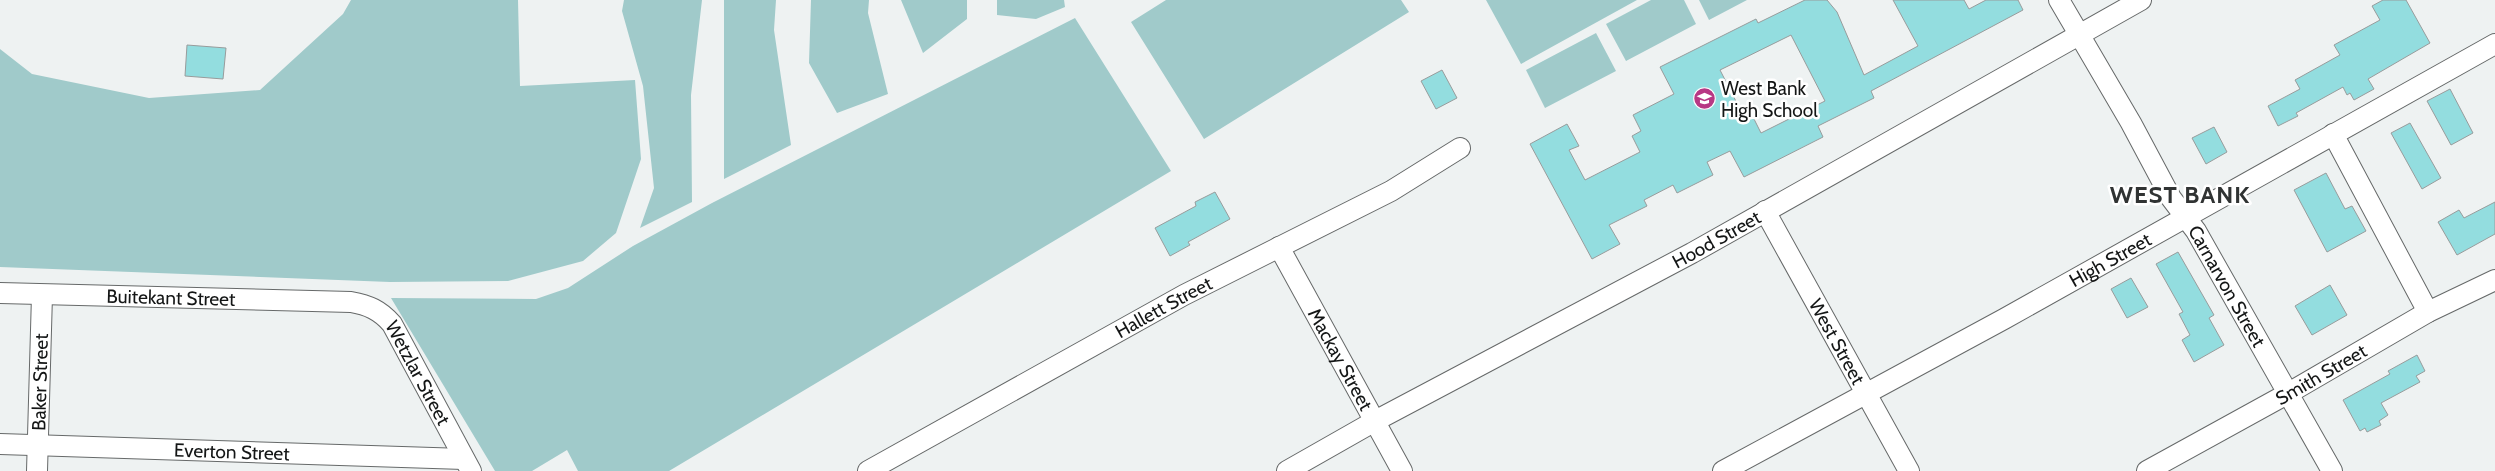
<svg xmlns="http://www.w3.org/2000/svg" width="2495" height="471" viewBox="0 0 2495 471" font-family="Cabin,sans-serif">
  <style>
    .green { fill: #a0caca }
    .building { fill: #93dddf; stroke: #989c9c; fill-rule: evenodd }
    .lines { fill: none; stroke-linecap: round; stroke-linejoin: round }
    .minor-casing { stroke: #666969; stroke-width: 22 }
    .minor { stroke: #fff; stroke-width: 20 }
    .labels { text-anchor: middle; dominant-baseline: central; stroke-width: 5; stroke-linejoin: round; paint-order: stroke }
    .poi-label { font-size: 19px; fill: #141616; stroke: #fff; text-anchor: start }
    .street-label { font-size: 19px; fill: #141616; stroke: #fff }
    .district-label { font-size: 24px; font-weight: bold; letter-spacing: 1px; fill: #303333; stroke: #fff }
  </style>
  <rect width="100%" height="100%" fill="#eef2f2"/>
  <path class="green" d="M351,0h167l2,86 115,-6 6,79 -25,74 -33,28 -75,20 -118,1 -390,-15v-218l32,25 117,24 111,-8 83,-76z
    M624,0h78l-11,95 1,107 -52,26 14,-40 -11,-102 -21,-75z
    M724,0h52l-2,30 17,115 -67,34z
    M811,0h58l-1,13 20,81 -51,19 -28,-50z
    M901,0h66v19l-44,34z
    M997,0h67l1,7 -29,12 -39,-4z
    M1166,0h235l8,12 -205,127 -73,-117z
    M1486,0h151l-116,64z
    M1651,0h33l12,24 -70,37 -20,-37z
    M1699,0h48l-38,20z
    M1075,18l96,153 -502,300h-91l-11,-21 -35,21h-37l-104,-173 145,1 32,-11 65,-42 79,-43z
    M1596,33l20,38 -71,37 -19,-38z"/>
  <path class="building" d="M1805,0h22l10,12 27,63 54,-29 -25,-46h71l5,9 17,-9h32l5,10 -152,81 3,7 -56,28 5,11 -79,40 -14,-26 -23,11 6,13 -36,18 -4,-8 -29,15 3,6 -38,19 11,19 -28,15 -62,-115 37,-20 12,22 -10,4 16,30 55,-28 -8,-16 9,-5 -8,-16 41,-21 -14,-27 96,-48 2,4zM1791,35l34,66 -64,32 -10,-20 -7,4 -24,-47z
    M2383,0h23l24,43 -62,36 6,10 -20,11 -4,-7 -3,2 -4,-8 -47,26 2,3 -20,10 -10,-20 32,-17 -5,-9 45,-25 -6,-10 46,-25 -8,-14z
    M187,45l39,3 -3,31 -38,-3z
    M1442,70l15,28 -21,11 -15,-28z
    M2450,89l23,44 -22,12 -24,-44z
    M2410,123l31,55 -19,11 -31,-56z
    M2214,127l13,25 -21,12 -14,-26z
    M2326,173l19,36 7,-3 14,25 -39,21 -33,-62z
    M1215,192l15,27 -42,23 2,3 -20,11 -15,-28 41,-22 -1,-4z
    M2495,202v32l-38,21 -19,-33 21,-12 5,8z
    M2178,252l36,63 -5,3 15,27 -30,17 -12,-22 8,-5 -11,-21 4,-2 -27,-48z
    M2131,278l17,29 -21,11 -16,-29z
    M2330,285l17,30 -35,20 -17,-29z
    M2417,355l8,16 -9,5 4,6 -39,21 7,12 -9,6 2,4 -14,7 -2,-4 -5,3 -17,-31 47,-26 -2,-3z"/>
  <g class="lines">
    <defs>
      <g id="minor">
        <path id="s1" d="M2059,0l72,123 40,75 25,33 136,240"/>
        <path d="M2333,134l95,178"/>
        <path id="s2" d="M1765,211l144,260"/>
        <path id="s3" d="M1279,247l123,224"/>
        <path id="s4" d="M0,293l351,9c17,3 29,8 41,22l79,147"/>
        <path id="s5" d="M0,444l464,15"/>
        <path id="s6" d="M37,471l5,-176"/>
        <path id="s7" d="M868,471l316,-176 207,-104 69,-43"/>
        <path id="s8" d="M1287,471l88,-50 317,-168 449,-253"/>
        <path id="s9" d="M1723,471l281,-152 491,-275"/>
        <path id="s10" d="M2147,471l140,-77 141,-82 67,-32"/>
      </g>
    </defs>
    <use href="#minor" class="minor-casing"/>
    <use href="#minor" class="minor"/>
  </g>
  <defs>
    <symbol id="school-disc" viewBox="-11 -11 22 22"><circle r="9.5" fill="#b73884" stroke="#fff"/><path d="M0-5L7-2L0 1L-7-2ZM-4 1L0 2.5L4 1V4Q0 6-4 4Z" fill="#fff"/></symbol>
  </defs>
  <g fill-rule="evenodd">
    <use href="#school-disc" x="1692" y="86" width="25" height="25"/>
  </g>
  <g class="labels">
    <g class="poi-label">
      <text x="1721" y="88">West Bank<tspan x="1721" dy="22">High School</tspan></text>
    </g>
    <g class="street-label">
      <text stroke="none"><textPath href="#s8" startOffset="488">Hood Street</textPath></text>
      <text stroke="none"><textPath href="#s9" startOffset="441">High Street</textPath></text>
      <text stroke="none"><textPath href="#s1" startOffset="332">Carnarvon Street</textPath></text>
      <text stroke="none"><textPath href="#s4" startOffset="171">Buitekant Street</textPath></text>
      <text stroke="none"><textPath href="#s7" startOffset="338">Hallett Street</textPath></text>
      <text stroke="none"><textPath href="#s2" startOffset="149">West Street</textPath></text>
      <text stroke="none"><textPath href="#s3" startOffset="128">Mackay Street</textPath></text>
      <text stroke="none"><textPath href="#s4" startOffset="454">Wetzlar Street</textPath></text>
      <text stroke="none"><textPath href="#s10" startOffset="199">Smith Street</textPath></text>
      <text stroke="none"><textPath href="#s6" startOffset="89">Baker Street</textPath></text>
      <text stroke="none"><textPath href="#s5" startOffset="232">Everton Street</textPath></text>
    </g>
    <g class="district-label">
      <text x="2180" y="194">WEST BANK</text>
    </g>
  </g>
</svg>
